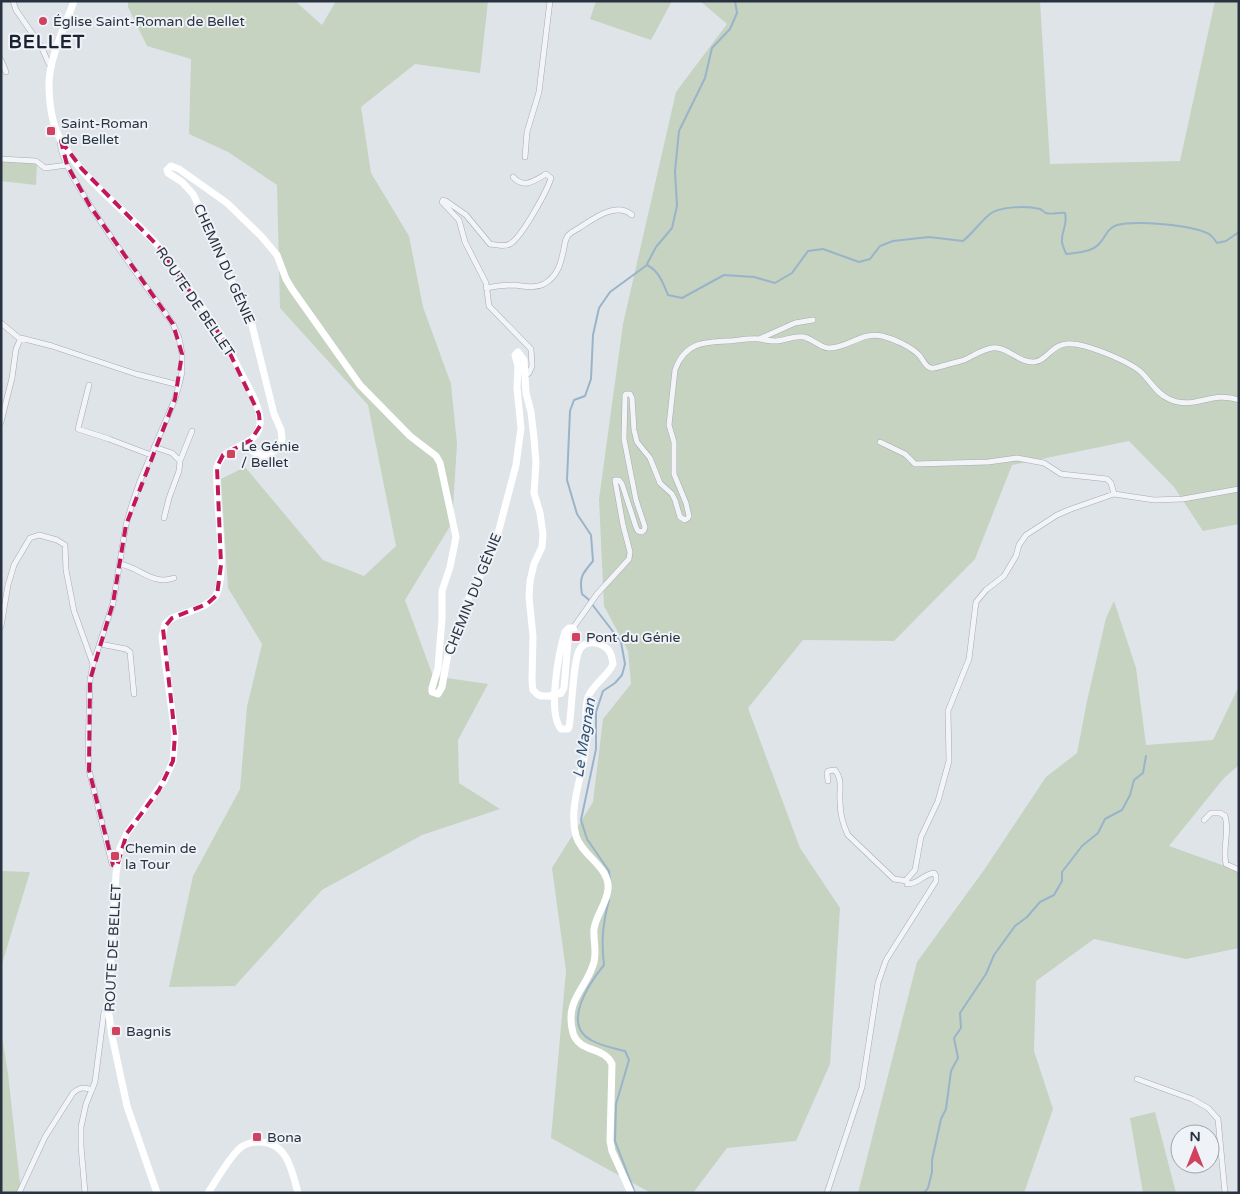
<svg xmlns="http://www.w3.org/2000/svg" width="1240" height="1194" viewBox="0 0 1240 1194" font-family="'Varela Round',sans-serif">
  <style>
    .green { fill: #c6d3c0 }
    .lines { fill: none; stroke-linecap: round; stroke-linejoin: round }
    .stream { stroke: #99b4ca; stroke-width: 2 }
    .street-casing { stroke: #a4abb3; stroke-width: 6 }
    .street { stroke: #f2f4f7; stroke-width: 5 }
    .secondary { stroke: #fff; stroke-width: 7 }
    .secondary-bridge { stroke: #fff; stroke-width: 7 }
    .marked { fill: none; stroke: #c2185b; stroke-width: 4; stroke-dasharray: 10 6; stroke-linejoin: round }
    .poi-dot { fill: #d04260; stroke: #eff2f6; stroke-width: 2 }
    .labels { text-anchor: middle; dominant-baseline: central; stroke-width: 4; stroke-linejoin: round; paint-order: stroke }
    .poi-label { font-size: 14px; fill: #283240; stroke: #eff2f6; text-anchor: start }
    .street-label { font-size: 14px; fill: #283240; stroke: #eff2f6 }
    .water-label { font-size: 15px; font-style: italic; fill: #315475; stroke: #eff2f6 }
    .district-label { font-size: 19px; font-weight: bold; letter-spacing: 1px; fill: #1a2331; stroke: #eff2f6 }
  </style>
  <rect width="100%" height="100%" fill="#dfe4e9"/>
  <path class="green" d="M128,1h167l27,24 14,-24h152l-8,72 -65,-9 -54,43 10,66 38,63 14,71 28,77 6,60 -5,79 -47,77 28,76 55,8 -30,56 1,43 41,26 -78,26 -100,55 -87,96 -66,1 24,-111 47,-87 7,-82 15,-63 -34,-56 -7,-109 24,-12 78,93 41,16 32,-30 -28,-141 -88,-97 -3,-123 -49,-33 -39,-18 2,-75 -44,-13 -19,-39z
    M596,1h76l-21,39 -61,-21z
    M700,1h340l10,163 130,-3 35,-160h24v523l-36,7 -29,-44 -45,-46 -117,24 -37,94 -81,82 -91,-1 -55,68 52,140 40,60 -10,156 -34,77 -69,7 -34,45h-42l-100,-55 15,-167 -14,-103 41,-66 10,-83 28,-35 -3,-33 -24,-45 -5,-107 24,-175 53,-232 51,-68z
    M1,160l36,3 -1,22 -35,-4z
    M1114,601l22,67 10,77 67,-5 26,-54v79l-15,13 -55,68 70,25v77l-53,11 -92,-20 -58,42 -2,70 19,58 -29,84h-166l59,-231 67,-92 62,-93 31,-24 10,-52 19,-83z
    M1,871l29,1 -29,95z
    M1,1030l7,44 13,119h-20z
    M1155,1112l21,81h-33l-13,-75z"/>
  <g class="lines">
    <path class="stream" d="M647,264l9,-17 16,-19 5,-22 -2,-35 4,-40 26,-53 7,-30 18,-19 7,-16 -2,-12
      M610,880l-1,-9 -22,-32 -6,-19 15,-71v-37l7,-21 12,-8 7,-8 3,-11 -4,-22 -33,-43 -6,-5c-3,-17 0,-20 11,-33l-2,-26 -14,-21 -10,-34 3,-69 4,-11 11,-4 6,-17 2,-44 6,-27 11,-16 37,-27c12,6 16,18 21,30l14,3 42,-23 30,2 21,6 17,-10 16,-22 15,-2 36,13 11,-3 10,-13 13,-5 36,-4 34,4c10,-8 17,-19 27,-27 10,-8 38,-8 50,-5 2,1 4,3 6,4 6,2 13,-1 19,0 3,14 -4,17 -3,29 0,4 3,8 4,12 10,-1 26,-2 33,-10 7,-7 7,-15 18,-19 18,-5 75,0 92,9 3,2 6,6 8,9l9,-2 13,-9
      M609,900c-6,23 -8,40 -5,65 -14,17 -43,59 -13,75 10,6 22,8 34,11l4,9 -13,44 -1,37 20,52
      M924,1193l4,-5 4,-16v-12l9,-41 5,-10 5,-38 7,-13 -4,-20 7,-10 -1,-15 26,-39 8,-19 21,-29 12,-9 13,-15 14,-7 8,-14v-9l20,-26 16,-13 7,-14 17,-9 8,-15 4,-15 9,-7 3,-17"/>
    <defs>
      <path id="street" d="M13,1l3,9 25,36 8,18 2,1
        M1,60l5,12
        M61,141c-10,21 95,158 112,183l6,14 3,16v18l-3,13 -4,14 -35,82 -8,23 -6,21 -13,78 -20,61 -3,16 -2,72 1,18 23,94 5,2
        M525,157l2,-25 12,-40 11,-91
        M1,159l35,2 9,7 22,-3
        M513,177c11,12 21,4 33,-3l5,4c-4,13 -29,59 -41,66 -6,3 -14,1 -20,0l-24,-29 -20,-14 -3,-1 -1,2 17,18 6,22 21,41 3,23 42,43 1,17 -3,7 -4,3
        M486,288c9,-2 18,-3 28,-3 10,1 20,4 30,-1 14,-8 17,-21 20,-36 1,-4 1,-8 3,-11 2,-4 9,-7 12,-9 14,-9 37,-27 53,-13
        M1,323l18,15
        M759,339l36,-16 18,-3
        M89,385l-11,44 31,10 42,16
        M1,422l11,-44 4,-29 5,-11 31,8 84,28 43,11
        M880,442l25,12 10,10 73,-2 29,-4 27,5 17,11 46,5 4,4 3,11
        M154,447l18,6 8,8 -1,10 -10,27 -5,20
        M180,461l12,-30
        M120,564c19,3 33,22 54,14
        M1,626l7,-41 6,-20 13,-22 3,-5 9,-3 18,5 8,5 1,25 8,41 19,53
        M573,628l24,-34 32,-35 1,-7 -7,-27 -8,-45h4l3,4 14,43 2,4 4,1 2,-2 1,-3 -9,-27 -12,-61 1,-44 1,-1h4l2,4 2,32 3,12 13,16 10,25 12,11 3,6 5,17 5,3 3,-2 1,-2 -3,-13 -12,-29v-32l-5,-17 6,-55c10,-28 29,-28 55,-29 10,-1 20,-3 30,-2 5,1 10,2 15,2 10,0 19,-6 29,-4 9,2 15,10 24,11 19,1 34,-17 54,-12 12,3 28,10 37,19 4,4 6,12 12,13 5,1 10,-2 15,-3 6,-2 12,-3 18,-5 9,-4 17,-10 28,-12 16,-2 26,15 42,14 14,-1 18,-21 39,-18 16,1 58,18 69,29 9,9 15,21 27,26 25,12 42,-9 70,1
        M100,644l26,5 4,3 4,42
        M828,781l-1,-8 1,-2 7,-1c8,10 4,19 5,31 0,11 3,24 8,34l46,44 13,2
        M1204,820l7,-7h9l5,3c5,16 -3,32 1,48l13,6
        M1137,1079l55,20 16,9 10,11 7,74
        M19,1193l26,-56 28,-44c7,-6 11,-6 19,-3
        M85,1193l-4,-47v-19l5,-23 9,-22 9,-70 4,-4
        M827,1193l35,-106 16,-104 8,-23 50,-79v-5l-2,-3c-10,1 -17,12 -27,11v-5l8,-9 6,-33 17,-36 11,-40 -1,-50 21,-52 7,-57 10,-12 18,-14 12,-20 3,-11 7,-10 31,-20 14,-6 43,-15 40,6 29,-1 56,-10"/>
    </defs>
    <use href="#street" class="street-casing"/>
    <use href="#street" class="street"/>
    <path class="secondary" d="M74,1c-9,25 -25,58 -25,83 0,18 3,39 11,55 23,43 69,73 100,109 12,15 22,31 33,46 16,23 32,46 44,71 7,15 25,42 23,59 -3,25 -36,19 -43,43 -3,27 13,114 -3,131 -10,11 -28,14 -42,20l-7,6 -3,13 13,98 -2,26 -9,20 -37,52 -7,15 -4,26 -8,134 4,28 15,70 30,87
      M244,445l10,7 8,3 7,-1 7,-4 5,-6 1,-6 -1,-8 -7,-16 -22,-89 -15,-30 -25,-62 -19,-39 -11,-12 -14,-9 -1,-3 4,-4 8,3 48,34 34,33 16,19 9,24 6,10 68,96 50,51 26,20 4,7 16,74 -6,30 -8,24v28l-4,49 -6,20v4l6,2 4,-7 6,-33 9,-21 12,-36 22,-42 5,-14 20,-76 5,-37 -4,-40 1,-22 -3,-11 3,-3 6,8 2,33 5,19 3,26 2,25 -2,30 6,20 3,21 -1,13 -8,17 -4,17 -1,16 4,39 -1,45 1,9 4,4 4,2h9
      M561,693l3,-5 4,-47 6,-10 -1,-3h-4l-4,4c-6,19 -18,81 -4,97h7l1,-2c3,-16 4,-69 11,-78 5,-8 17,-8 25,-2 6,4 7,10 8,17 -5,12 -20,20 -25,33 -5,15 0,33 -2,49 -3,29 -18,61 -10,90 6,20 34,31 32,53 -1,14 -12,26 -14,40 -1,11 3,22 0,33 -7,27 -30,37 -21,71 6,20 31,13 39,31l-2,77 2,10 19,42
      M208,1193c9,-14 18,-30 29,-42 5,-6 14,-9 22,-9 28,0 33,28 39,51"/>
    <path class="secondary-bridge" d="M550,696l11,-3"/>
  </g>
  <path class="marked" d="M61,141l21,28 77,78 64,92 36,75 1,12 -9,14 -28,15 -6,12 4,98 -4,30 -10,9 -35,14 -9,11 12,106 -2,26 -14,29 -32,43 -10,33 -4,-1 -24,-95 1,-90 23,-77 13,-78 49,-126 7,-45 -9,-30 -83,-118 -23,-41z"/>
  <g class="poi-dot">
    <circle cx="43" cy="21" r="5"/>
    <rect x="46" y="126" width="10" height="10" rx="2.5"/>
    <rect x="226" y="449" width="10" height="10" rx="2.5"/>
    <rect x="571" y="632" width="10" height="10" rx="2.5"/>
    <rect x="110" y="851" width="10" height="10" rx="2.5"/>
    <rect x="111" y="1026" width="10" height="10" rx="2.5"/>
    <rect x="252" y="1132" width="10" height="10" rx="2.5"/>
  </g>
  <g class="labels">
    <g class="poi-label">
      <text x="53" y="21">Église Saint-Roman de Bellet</text>
      <text x="61" y="123">Saint-Roman<tspan x="61" dy="16">de Bellet</tspan></text>
      <text x="241" y="446">Le Génie<tspan x="241" dy="16">/ Bellet</tspan></text>
      <text x="586" y="637">Pont du Génie</text>
      <text x="125" y="848">Chemin de<tspan x="125" dy="16">la Tour</tspan></text>
      <text x="126" y="1031">Bagnis</text>
      <text x="267" y="1137">Bona</text>
    </g>
    <g class="street-label">
      <text transform="translate(224 264) rotate(66)">CHEMIN DU GÉNIE</text>
      <text transform="translate(195 302) rotate(56)">ROUTE DE BELLET</text>
      <text transform="translate(473 594) rotate(-68)">CHEMIN DU GÉNIE</text>
      <text transform="translate(113 948) rotate(-87)">ROUTE DE BELLET</text>
    </g>
    <g class="water-label">
      <text transform="translate(584 738) rotate(-81)">Le Magnan</text>
    </g>
    <g class="district-label">
      <text x="47" y="42">BELLET</text>
    </g>
  </g>
  <rect width="1240" height="1194" fill="none" stroke="#283240" stroke-width="5"/>
  <g transform="translate(1195 1149)"><circle r="24" fill="#eff2f6" stroke="#9fa5ad"/>
  <path d="M0-4L9 19L0 12L-9 19Z" fill="#d04260"/>
  <text y="-8" font-size="14" font-weight="bold" text-anchor="middle" fill="#283240">N</text>
  </g>
</svg>
